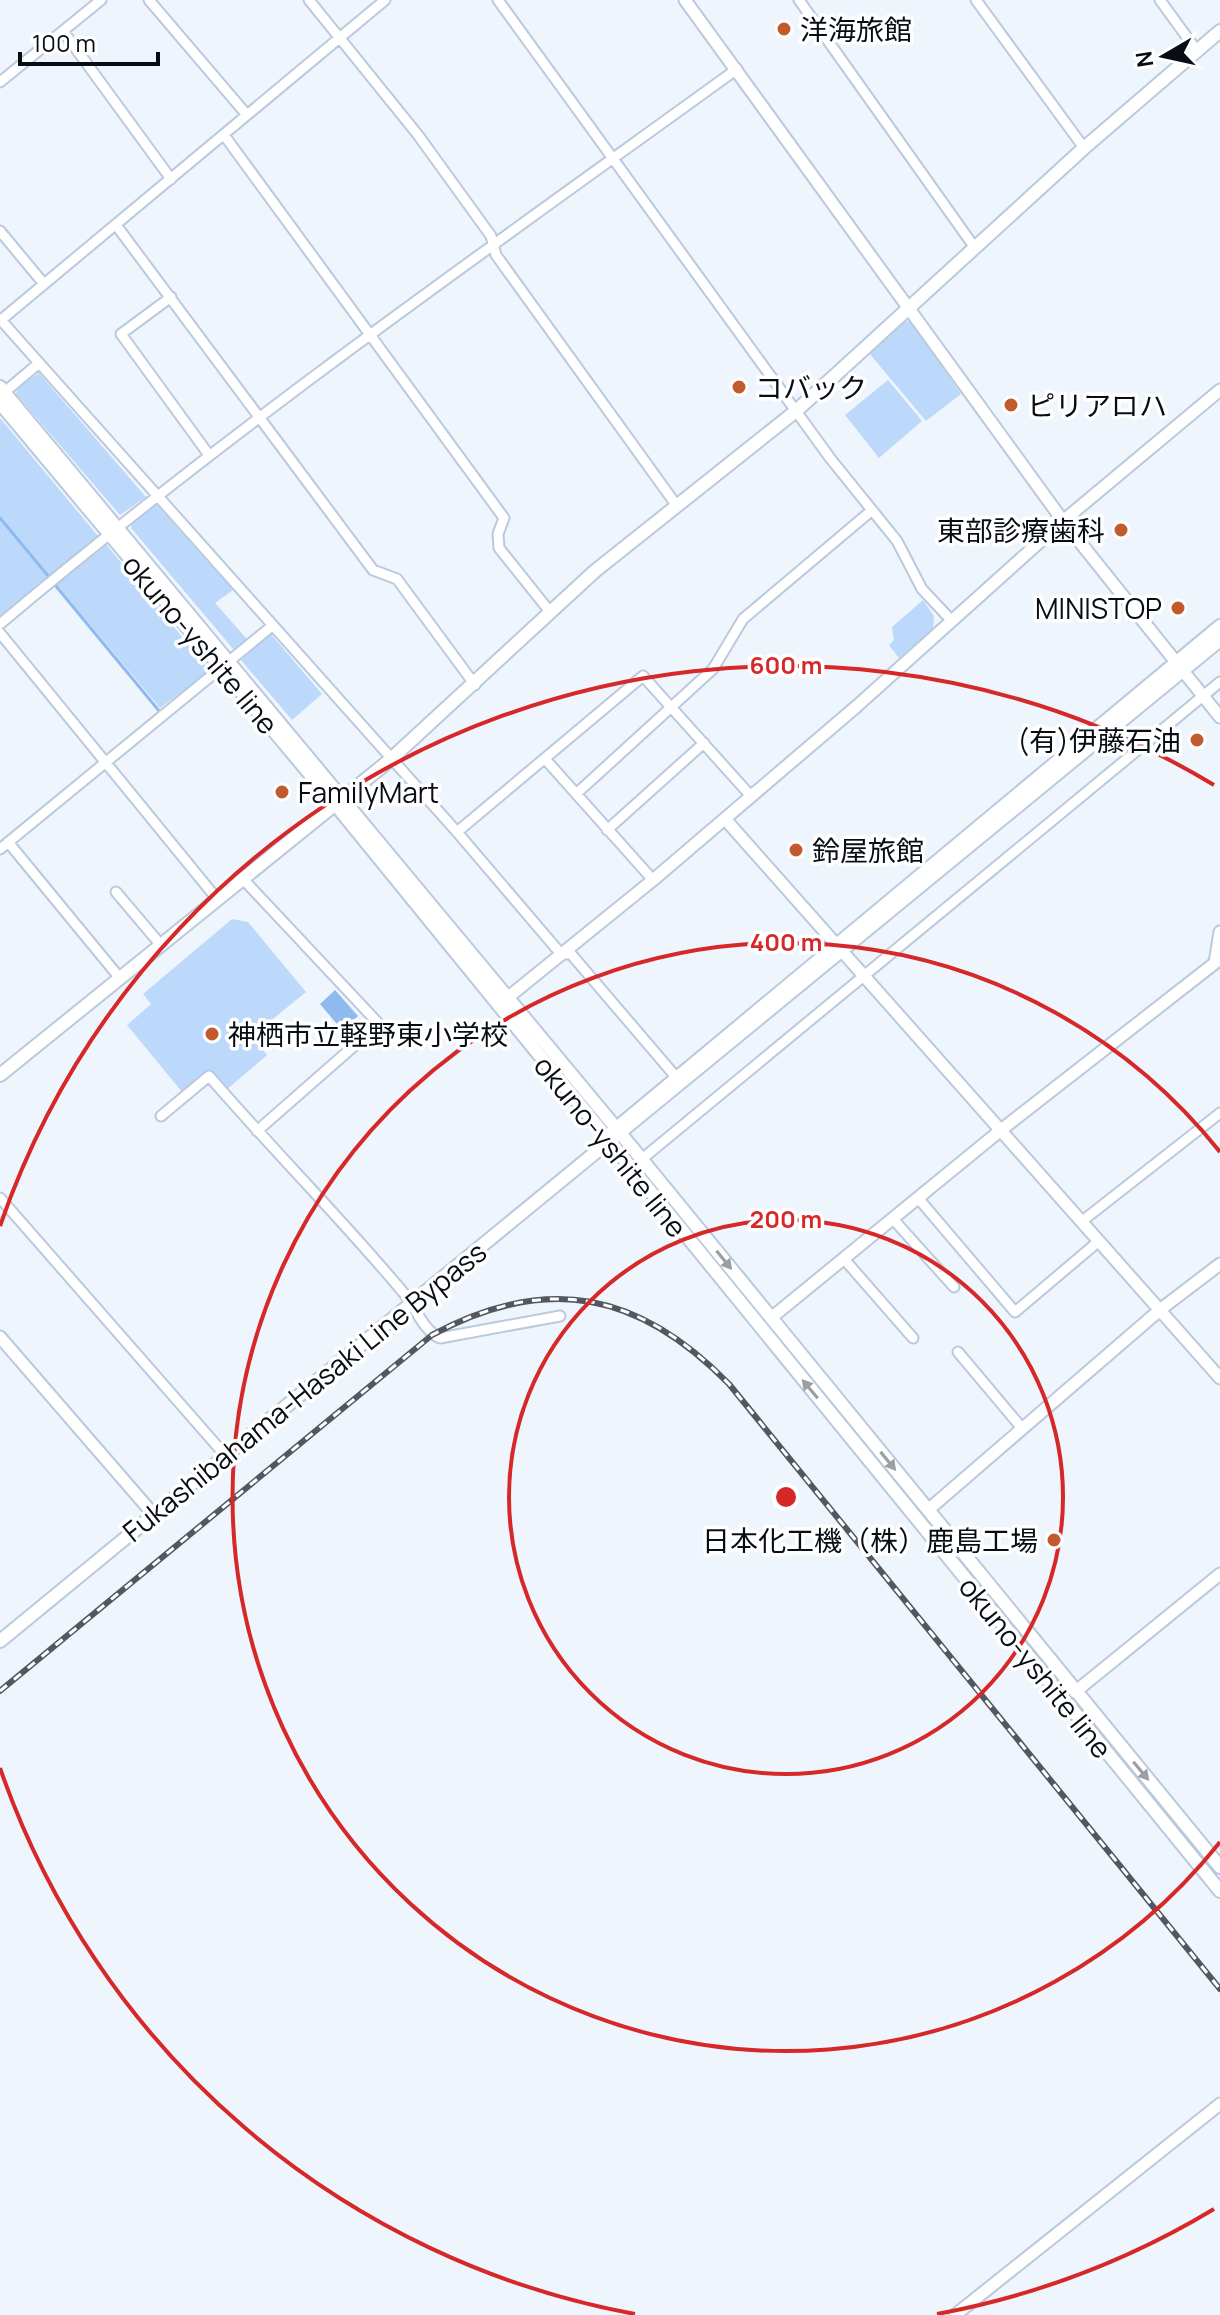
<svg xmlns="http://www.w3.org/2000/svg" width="1220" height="2315" viewBox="0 0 1220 2315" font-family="Manrope,'Noto Sans JP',sans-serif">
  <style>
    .green { fill: #bcd9fb }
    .water { fill: #8ebaee }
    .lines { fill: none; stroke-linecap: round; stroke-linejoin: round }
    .stream { stroke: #8ebaee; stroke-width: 3 }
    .minor-casing { stroke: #bac9dc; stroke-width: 13 }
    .tertiary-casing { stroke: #bac9dc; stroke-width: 15 }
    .secondary-casing { stroke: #bac9dc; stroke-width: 16 }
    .minor { stroke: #fff; stroke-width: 9 }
    .tertiary { stroke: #fff; stroke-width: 11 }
    .secondary { stroke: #fff; stroke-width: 12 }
    .rail-casing { stroke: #535860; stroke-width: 6 }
    .rail { stroke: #fff; stroke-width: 3; stroke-dasharray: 9; stroke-linecap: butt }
    .oneway { fill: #9c9ea1 }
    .ring { fill: none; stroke: #d62828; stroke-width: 4 }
    .poi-dot { fill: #c15b2e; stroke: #fff; stroke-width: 3 }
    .labels { text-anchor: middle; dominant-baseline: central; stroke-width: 7; stroke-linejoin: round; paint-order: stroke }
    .poi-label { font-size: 28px; fill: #080d14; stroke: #fff; text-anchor: start }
    .street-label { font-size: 28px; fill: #080d14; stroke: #fff }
    .centre { fill: #d62828; stroke: #fff; stroke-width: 4 }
    .ring-label { font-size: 24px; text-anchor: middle; font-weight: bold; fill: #d62828; stroke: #fff; stroke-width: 7; stroke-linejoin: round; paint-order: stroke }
  </style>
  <rect width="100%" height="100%" fill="#eff5fd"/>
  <path class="green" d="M911,321l50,73 -35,27 -57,-68 33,-31z
    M39,373l107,124 -26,18 -104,-121 1,-6z
    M888,380l34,41 -43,37 -34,-43z
    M0,418l98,118 -98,81z
    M156,504l77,86 -18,13 32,36 -13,11 -103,-122 1,-6z
    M105,543l105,128 -50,37 -105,-125z
    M923,600l11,16 -1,14 -34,28 -10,-13 5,-5 -2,-13z
    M271,634l51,60 -30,26 -51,-60z
    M232,919l16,3 58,70 -54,44 15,19 -42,36 -17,-20 -26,21 -55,-67 24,-21 -8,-10z"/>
  <path class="water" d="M335,990l23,26 -16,14 -22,-26z"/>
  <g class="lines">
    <path class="stream" d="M0,518l49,59
      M55,585l105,127"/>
    <defs>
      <path id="minor" d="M149,0l98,115
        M309,0l109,135 73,101 5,19 181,251
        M498,0l332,458 67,83 25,48 30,32
        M799,0l176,248
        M976,0l108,148
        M1160,0l37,51
        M63,31l108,148
        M0,82l101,-82
        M224,135l280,383 -6,16 1,14 52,65
        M116,225l257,345 24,9 78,106
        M0,231l44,53
        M171,297l-50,37 88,121
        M0,319l457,513 104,122h10l105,123
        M1,320l384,-320
        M1,395l37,-31
        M0,624c235,-198 488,-375 737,-555
        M0,633l217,266
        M546,760l107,120
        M576,794l137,-125 30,-50 128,-108
        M607,830l97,-87
        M457,832l186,-156 107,119
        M8,842l111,135
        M0,849l272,-223
        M242,878l137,146 -122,107
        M116,892l44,52
        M161,1116l48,-40c63,73 131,141 193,215 12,13 21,40 38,47l120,-22
        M642,1159l578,-477
        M0,1198l225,257
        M918,1198l97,114 84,-71
        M893,1219l61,68
        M1081,1222l139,-109
        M844,1259l69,79
        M958,1352l63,75"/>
      <path id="tertiary" d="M685,0l378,521 157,196
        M725,819l495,559
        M506,999l147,-119 204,-174 206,-185 157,-131
        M771,1318l230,-188 214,-167 5,-31
        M0,1337l154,178
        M928,1510l233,-201 59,-45
        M1075,1692l145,-118
        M955,2315l265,-211"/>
      <path id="secondary" d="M0,387l621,747 599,733
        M0,403l335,401 885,1087
        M0,1075l390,-315 205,-189 201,-160 288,-263 136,-117
        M613,1131l607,-505
        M0,1641l1220,-1001"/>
    </defs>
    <use href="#minor" class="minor-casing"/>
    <use href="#tertiary" class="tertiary-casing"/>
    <use href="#secondary" class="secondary-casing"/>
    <use href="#minor" class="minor"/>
    <use href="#tertiary" class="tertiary"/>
    <use href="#secondary" class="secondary"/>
    <defs>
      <path id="rail" d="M0,1691l432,-356c115,-62 207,-43 297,49l491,605"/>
    </defs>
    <use href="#rail" class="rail-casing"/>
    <use href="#rail" class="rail"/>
  </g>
  <defs><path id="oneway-solid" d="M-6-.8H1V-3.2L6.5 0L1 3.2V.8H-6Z" transform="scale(2)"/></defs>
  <g class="oneway">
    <use href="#oneway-solid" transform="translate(724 1260) rotate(51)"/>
    <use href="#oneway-solid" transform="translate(810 1389) rotate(-130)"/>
    <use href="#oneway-solid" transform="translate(888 1461) rotate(51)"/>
    <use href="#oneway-solid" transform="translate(1141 1771) rotate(50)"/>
  </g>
  <g class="ring">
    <circle cx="786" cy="1497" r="277"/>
    <path d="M1220 1842A554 554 0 1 1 1220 1152"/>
    <path d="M1214 2209A831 831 0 0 1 937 2314M635 2314A831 831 0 0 1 0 1768M0 1226A831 831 0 0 1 1214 785"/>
  </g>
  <g class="poi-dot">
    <circle cx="784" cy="29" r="8"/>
    <circle cx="739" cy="387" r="8"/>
    <circle cx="1011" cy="405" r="8"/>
    <circle cx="1121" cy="530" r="8"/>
    <circle cx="1178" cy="608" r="8"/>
    <circle cx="1197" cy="740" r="8"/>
    <circle cx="282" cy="792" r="8"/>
    <circle cx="796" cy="850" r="8"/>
    <circle cx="212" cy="1034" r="8"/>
    <circle cx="1054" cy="1540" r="8"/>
  </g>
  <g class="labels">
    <g class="poi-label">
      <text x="800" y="29">洋海旅館</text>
      <text x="755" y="387">コバック</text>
      <text x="1027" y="405">ピリアロハ</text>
      <text x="1105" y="530" text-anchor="end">東部診療歯科</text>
      <text x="1162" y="608" text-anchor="end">MINISTOP</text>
      <text x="1181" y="740" text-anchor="end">(有)伊藤石油</text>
      <text x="298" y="792">FamilyMart</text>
      <text x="812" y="850">鈴屋旅館</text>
      <text x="228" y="1034">神栖市立軽野東小学校</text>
      <text x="1038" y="1540" text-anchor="end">日本化工機（株）鹿島工場</text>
    </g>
    <g class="street-label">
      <text transform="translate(201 644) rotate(50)">okuno-yshite line</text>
      <text transform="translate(611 1146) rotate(51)">okuno-yshite line</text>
      <text transform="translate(304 1391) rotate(-39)">Fukashibahama-Hasaki Line Bypass</text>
      <text transform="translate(1036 1667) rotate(51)">okuno-yshite line</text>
    </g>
  </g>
  <circle cx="786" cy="1497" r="12" class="centre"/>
  <g class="ring-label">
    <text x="786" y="674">600 m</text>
    <text x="786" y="951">400 m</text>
    <text x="786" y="1228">200 m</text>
  </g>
  <g transform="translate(1164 56) rotate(261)" stroke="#ffffff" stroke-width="6" paint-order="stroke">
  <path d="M0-6L14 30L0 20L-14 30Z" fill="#080d14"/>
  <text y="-12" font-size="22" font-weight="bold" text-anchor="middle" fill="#080d14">N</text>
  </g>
  <path d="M20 52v12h138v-12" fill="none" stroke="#080d14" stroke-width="4"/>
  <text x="32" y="52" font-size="24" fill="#080d14" stroke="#ffffff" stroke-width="6" paint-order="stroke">100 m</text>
</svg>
